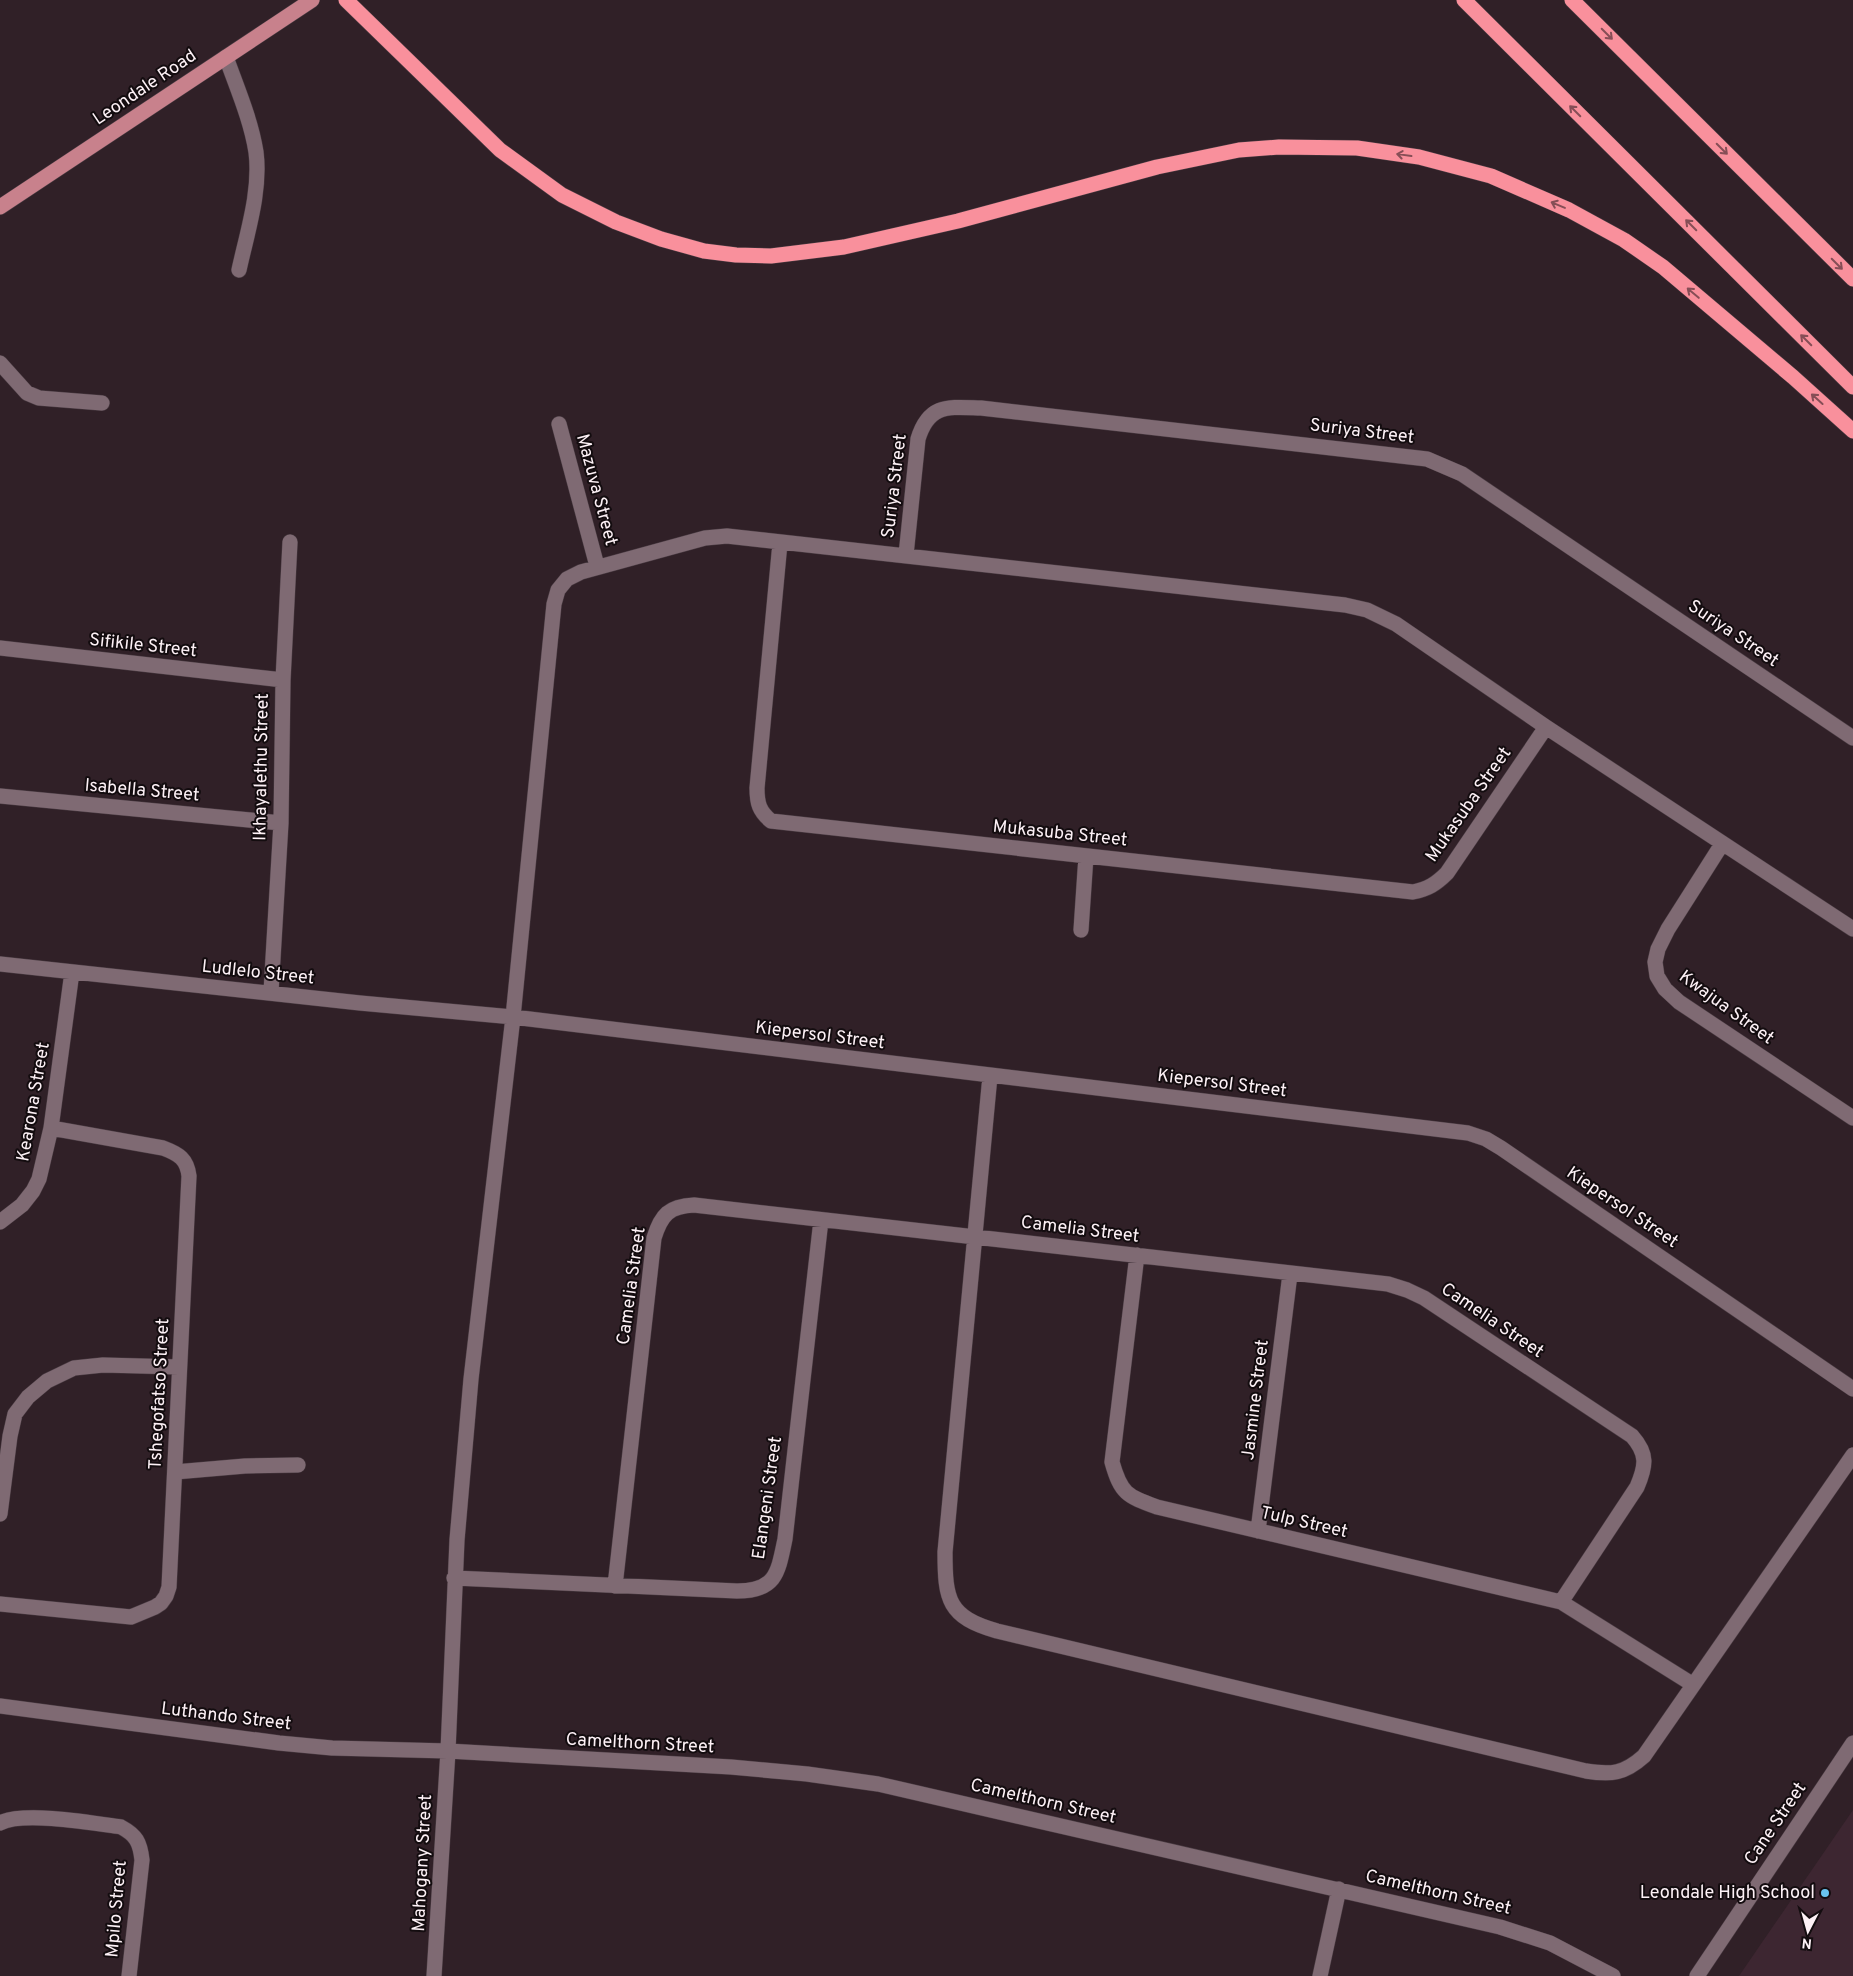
<svg xmlns="http://www.w3.org/2000/svg" width="1853" height="1976" viewBox="0 0 1853 1976" font-family="Overpass,sans-serif">
  <style>
    .built { fill: #3d2631 }
    .lines { fill: none; stroke-linecap: round; stroke-linejoin: round }
    .minor-casing { stroke: #4a3c43; stroke-width: 16 }
    .major-casing { stroke: #4a3c43; stroke-width: 16 }
    .highway-casing { stroke: #4a3c43; stroke-width: 16 }
    .minor { stroke: #7f6a73; stroke-width: 15 }
    .major { stroke: #c8818c; stroke-width: 15 }
    .highway { stroke: #f9909c; stroke-width: 15 }
    .oneway { stroke: #864e56 }
    .poi-dot { fill: #69c4f0; stroke: #130c0f; stroke-width: 2 }
    .labels { text-anchor: middle; dominant-baseline: central; stroke-width: 4; stroke-linejoin: round; paint-order: stroke }
    .street-label { font-size: 18px; fill: #fdf1f6; stroke: #130c0f }
    .poi-label { font-size: 18px; fill: #fdf1f6; stroke: #130c0f; text-anchor: end }
  </style>
  <rect width="100%" height="100%" fill="#302027"/>
  <path class="built" d="M1853,1810v166h-114z"/>
  <g class="lines">
    <defs>
      <path id="minor" d="M226,57c11,31 25,63 30,95 5,39 -9,81 -17,118
        M0,363l27,30 12,5 63,5
        M559,424l38,142
        M780,543l-23,245c0,15 2,23 14,33l642,71c15,-3 23,-8 34,-19l99,-146
        M906,555l12,-116c11,-36 31,-32 63,-31l446,51 35,15 391,264
        M0,648l283,32
        M0,796l281,27
        M1722,844l-54,85 -10,20 -3,13 2,14 8,13 14,13 174,116
        M1081,930l5,-74
        M0,964l360,39 153,14 955,116 18,6 15,9 352,241
        M271,992l10,-169 2,-143 7,-138
        M990,1076l-45,476c0,48 3,65 52,79l589,140c25,4 38,3 58,-15l209,-301
        M0,1222l22,-17 11,-14 6,-12 12,-51 21,-156
        M1137,1255l-25,207c9,32 15,34 45,45l404,95 131,82
        M175,1472l70,-6 53,-1
        M0,1514l10,-78 5,-22 13,-17 19,-16 27,-13 29,-3 76,2
        M1258,1531l32,-257
        M454,1578l283,13c39,0 41,-18 48,-52l36,-319
        M615,1586l39,-348c7,-23 15,-32 40,-33l694,79 19,6 17,8 208,138c16,18 14,30 5,51l-76,115
        M0,1604l131,13 24,-10 6,-4 5,-7 3,-9 20,-411c-2,-17 -10,-22 -26,-28l-112,-20
        M0,1706l279,37 53,5 116,3 283,16 76,7 71,10 622,143 50,16 63,33
        M0,1823c23,-12 93,0 121,4 15,8 19,15 21,33l-13,116
        M434,1976l14,-225 9,-211 14,-161 42,-362 41,-413 4,-14 9,-11 14,-7 124,-34 22,-2 618,69 22,5 29,14 150,103 307,202
        M1320,1976l19,-87
        M1697,1976l156,-233"/>
      <path id="major" d="M0,207l312,-207"/>
      <path id="highway" d="M346,0l154,150 62,45 54,27 45,17 43,12 32,4 35,1 73,-9 114,-26 199,-54 82,-17 40,-3 78,1 62,9 72,19 78,34 55,30 39,27 130,110 60,54
        M1464,0l389,387
        M1572,0l281,279"/>
    </defs>
    <use href="#minor" class="minor-casing"/>
    <use href="#major" class="major-casing"/>
    <use href="#highway" class="highway-casing"/>
    <use href="#minor" class="minor"/>
    <use href="#major" class="major"/>
    <use href="#highway" class="highway"/>
  </g>
  <defs><path id="oneway-shaft" d="M-6 0H5M1.5-3L5.5 0L1.5 3" fill="none" stroke-width="1.6" stroke-linecap="round" stroke-linejoin="round" transform="scale(1.25)"/></defs>
  <g class="oneway">
    <use href="#oneway-shaft" transform="translate(1607 34) rotate(45)"/>
    <use href="#oneway-shaft" transform="translate(1575 111) rotate(-135)"/>
    <use href="#oneway-shaft" transform="translate(1722 149) rotate(45)"/>
    <use href="#oneway-shaft" transform="translate(1404 155) rotate(-172)"/>
    <use href="#oneway-shaft" transform="translate(1558 205) rotate(-157)"/>
    <use href="#oneway-shaft" transform="translate(1691 225) rotate(-135)"/>
    <use href="#oneway-shaft" transform="translate(1837 264) rotate(45)"/>
    <use href="#oneway-shaft" transform="translate(1693 293) rotate(-140)"/>
    <use href="#oneway-shaft" transform="translate(1806 340) rotate(-135)"/>
    <use href="#oneway-shaft" transform="translate(1817 399) rotate(-138)"/>
  </g>
  <circle class="poi-dot" cx="1825" cy="1893" r="5"/>
  <g class="labels">
    <g class="street-label">
      <text transform="translate(145 88) rotate(-34)">Leondale Road</text>
      <text transform="translate(1362 432) rotate(7)">Suriya Street</text>
      <text transform="translate(895 486) rotate(-83)">Suriya Street</text>
      <text transform="translate(596 490) rotate(75)">Mazuva Street</text>
      <text transform="translate(1733 634) rotate(34)">Suriya Street</text>
      <text transform="translate(143 646) rotate(6)">Sifikile Street</text>
      <text transform="translate(262 767) rotate(-89)">Ikhayalethu Street</text>
      <text transform="translate(142 791) rotate(5)">Isabella Street</text>
      <text transform="translate(1469 805) rotate(-55)">Mukasuba Street</text>
      <text transform="translate(1060 834) rotate(6)">Mukasuba Street</text>
      <text transform="translate(258 973) rotate(6)">Ludlelo Street</text>
      <text transform="translate(1726 1008) rotate(36)">Kwajua Street</text>
      <text transform="translate(820 1036) rotate(7)">Kiepersol Street</text>
      <text transform="translate(1222 1084) rotate(7)">Kiepersol Street</text>
      <text transform="translate(34 1102) rotate(-80)">Kearona Street</text>
      <text transform="translate(1622 1208) rotate(34)">Kiepersol Street</text>
      <text transform="translate(1080 1230) rotate(7)">Camelia Street</text>
      <text transform="translate(632 1286) rotate(-82)">Camelia Street</text>
      <text transform="translate(1492 1321) rotate(34)">Camelia Street</text>
      <text transform="translate(160 1394) rotate(-87)">Tshegofatso Street</text>
      <text transform="translate(1256 1400) rotate(-83)">Jasmine Street</text>
      <text transform="translate(768 1498) rotate(-82)">Elangeni Street</text>
      <text transform="translate(1304 1523) rotate(13)">Tulp Street</text>
      <text transform="translate(226 1717) rotate(7)">Luthando Street</text>
      <text transform="translate(640 1744) rotate(3)">Camelthorn Street</text>
      <text transform="translate(1043 1802) rotate(13)">Camelthorn Street</text>
      <text transform="translate(1776 1824) rotate(-56)">Cane Street</text>
      <text transform="translate(423 1863) rotate(-87)">Mahogany Street</text>
      <text transform="translate(1438 1893) rotate(13)">Camelthorn Street</text>
      <text transform="translate(117 1909) rotate(-85)">Mpilo Street</text>
    </g>
    <g class="poi-label">
      <text x="1815" y="1893">Leondale High School</text>
    </g>
  </g>
  <g transform="translate(1808 1931) rotate(186)" stroke="#130c0f" stroke-width="4" paint-order="stroke">
  <path d="M0-4L9 19L0 12L-9 19Z" fill="#fdf1f6"/>
  <text y="-8" font-size="14" font-weight="bold" text-anchor="middle" fill="#fdf1f6">N</text>
  </g>
</svg>
